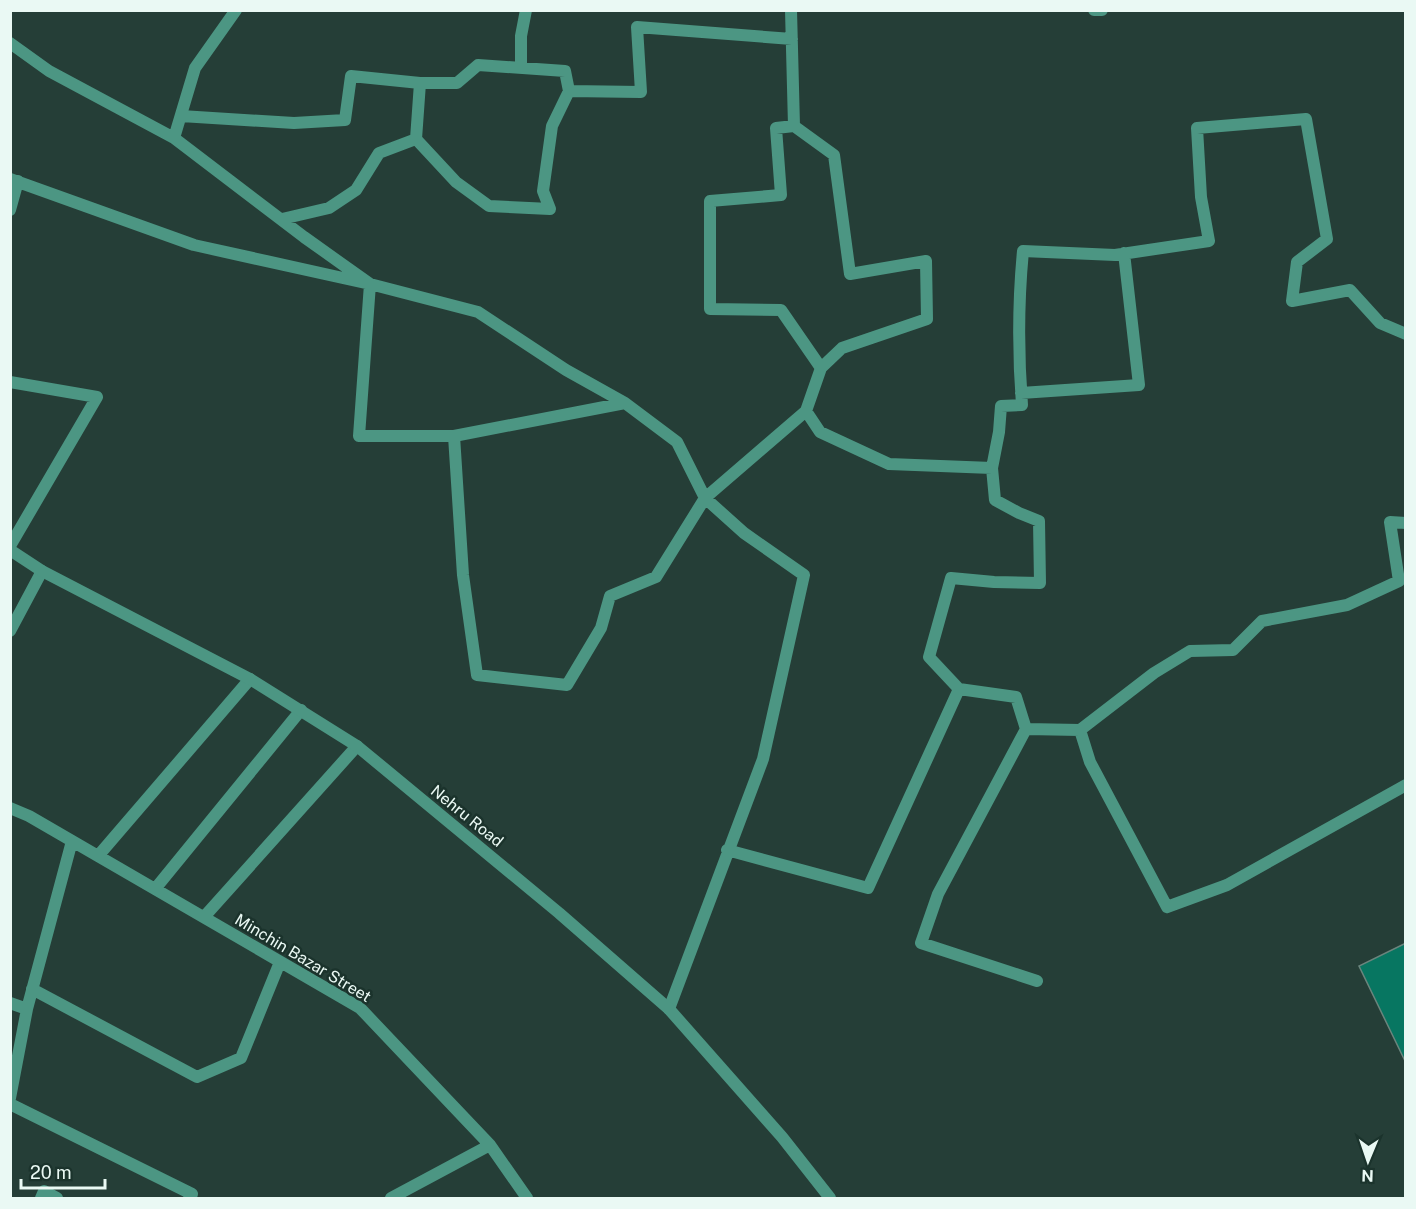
<svg xmlns="http://www.w3.org/2000/svg" width="1416" height="1209" viewBox="0 0 1416 1209" font-family="'Public Sans',sans-serif">
  <style>
    .building { fill: #077661; stroke: #6a857d; stroke-width: 1.5 }
    .lines { fill: none; stroke-linecap: round; stroke-linejoin: round }
    .minor { stroke: #4c9683; stroke-width: 12 }
    .tertiary { stroke: #4c9683; stroke-width: 12 }
    .labels { text-anchor: middle; dominant-baseline: central; stroke-width: 5; stroke-linejoin: round; paint-order: stroke }
    .street-label { font-size: 16px; fill: #eaf9f4; stroke: #1b332c }
  </style>
  <rect width="100%" height="100%" fill="#253e37"/>
  <path class="building" d="M1406,943v120l-47,-97z"/>
  <g class="lines">
    <path class="minor" d="M236,10l-41,58 -21,70 130,99 66,47 108,28 88,58 59,33 52,39 28,56 39,35 60,42 -41,184 -94,250
      M791,10l3,116 40,29 16,119 76,-13 1,58 -85,29 -21,20 -15,43 14,21 69,32 103,4 7,-36 2,-26 21,-1c-4,-52 -4,-102 1,-154l92,4 94,-14 -8,-44 -4,-69 109,-9 21,120 -30,23 -5,39 58,-11 30,33 26,11
      M1094,10h8
      M10,43l39,28 125,67
      M521,68v-32l5,-26
      M181,116l113,7 51,-3 6,-44 69,7
      M794,126l-18,2 5,67 -71,6v108l71,1 40,58
      M416,139l40,43 33,24 61,3 -7,-18 9,-65 17,-35
      M10,179l184,66 176,39 -11,152h95l171,-33
      M10,210l8,-29
      M282,219l47,-11 27,-18 23,-37 37,-14 4,-56h37l21,-18 87,6 4,20 72,1 -4,-65 155,12
      M10,382l87,15 -87,149
      M1021,393l118,-8 -15,-132
      M454,436l9,139 14,100 90,10 34,-57 9,-32 46,-19 49,-79 101,-87
      M992,468l3,32 24,13 20,8 1,62 -46,-1 -43,-4 -22,79 30,32 57,8 10,32 54,1
      M1406,523l-16,-1 9,59 -52,24 -85,16 -29,29 -43,1 -36,22 -74,57 10,32 77,145 60,-22 179,-100
      M10,631l32,-60
      M1026,729l-88,165 -17,49 116,38
      M10,808l19,8 331,192 130,137 37,53
      M727,850l141,38 91,-199
      M98,856l152,-177
      M155,889l146,-179
      M204,917l153,-171
      M32,989l165,88 44,-19 39,-96
      M10,1003l17,6
      M10,1098l17,-89 45,-168
      M10,1104l182,90 -3,4
      M41,1198l3,-7 13,7
      M391,1198l99,-53"/>
    <path class="tertiary" d="M10,550l32,21 208,108 107,67 202,167 110,96 113,128 48,61"/>
  </g>
  <g class="labels">
    <g class="street-label">
      <text transform="translate(467 816) rotate(39)">Nehru Road</text>
      <text transform="translate(303 958) rotate(31)">Minchin Bazar Street</text>
    </g>
  </g>
  <rect width="1416" height="1209" fill="none" stroke="#eaf9f4" stroke-width="24"/>
  <g transform="translate(1368 1161) rotate(182)" stroke="#1b332c" stroke-width="4.5" paint-order="stroke">
  <path d="M0-4.5L10 22L0 15L-10 22Z" fill="#eaf9f4"/>
  <text y="-9" font-size="16" font-weight="bold" text-anchor="middle" fill="#eaf9f4">N</text>
  </g>
  <path d="M21 1179v9h84v-9" fill="none" stroke="#eaf9f4" stroke-width="3"/>
  <text x="30" y="1179" font-size="18" fill="#eaf9f4" stroke="#1b332c" stroke-width="4.5" paint-order="stroke">20 m</text>
</svg>
